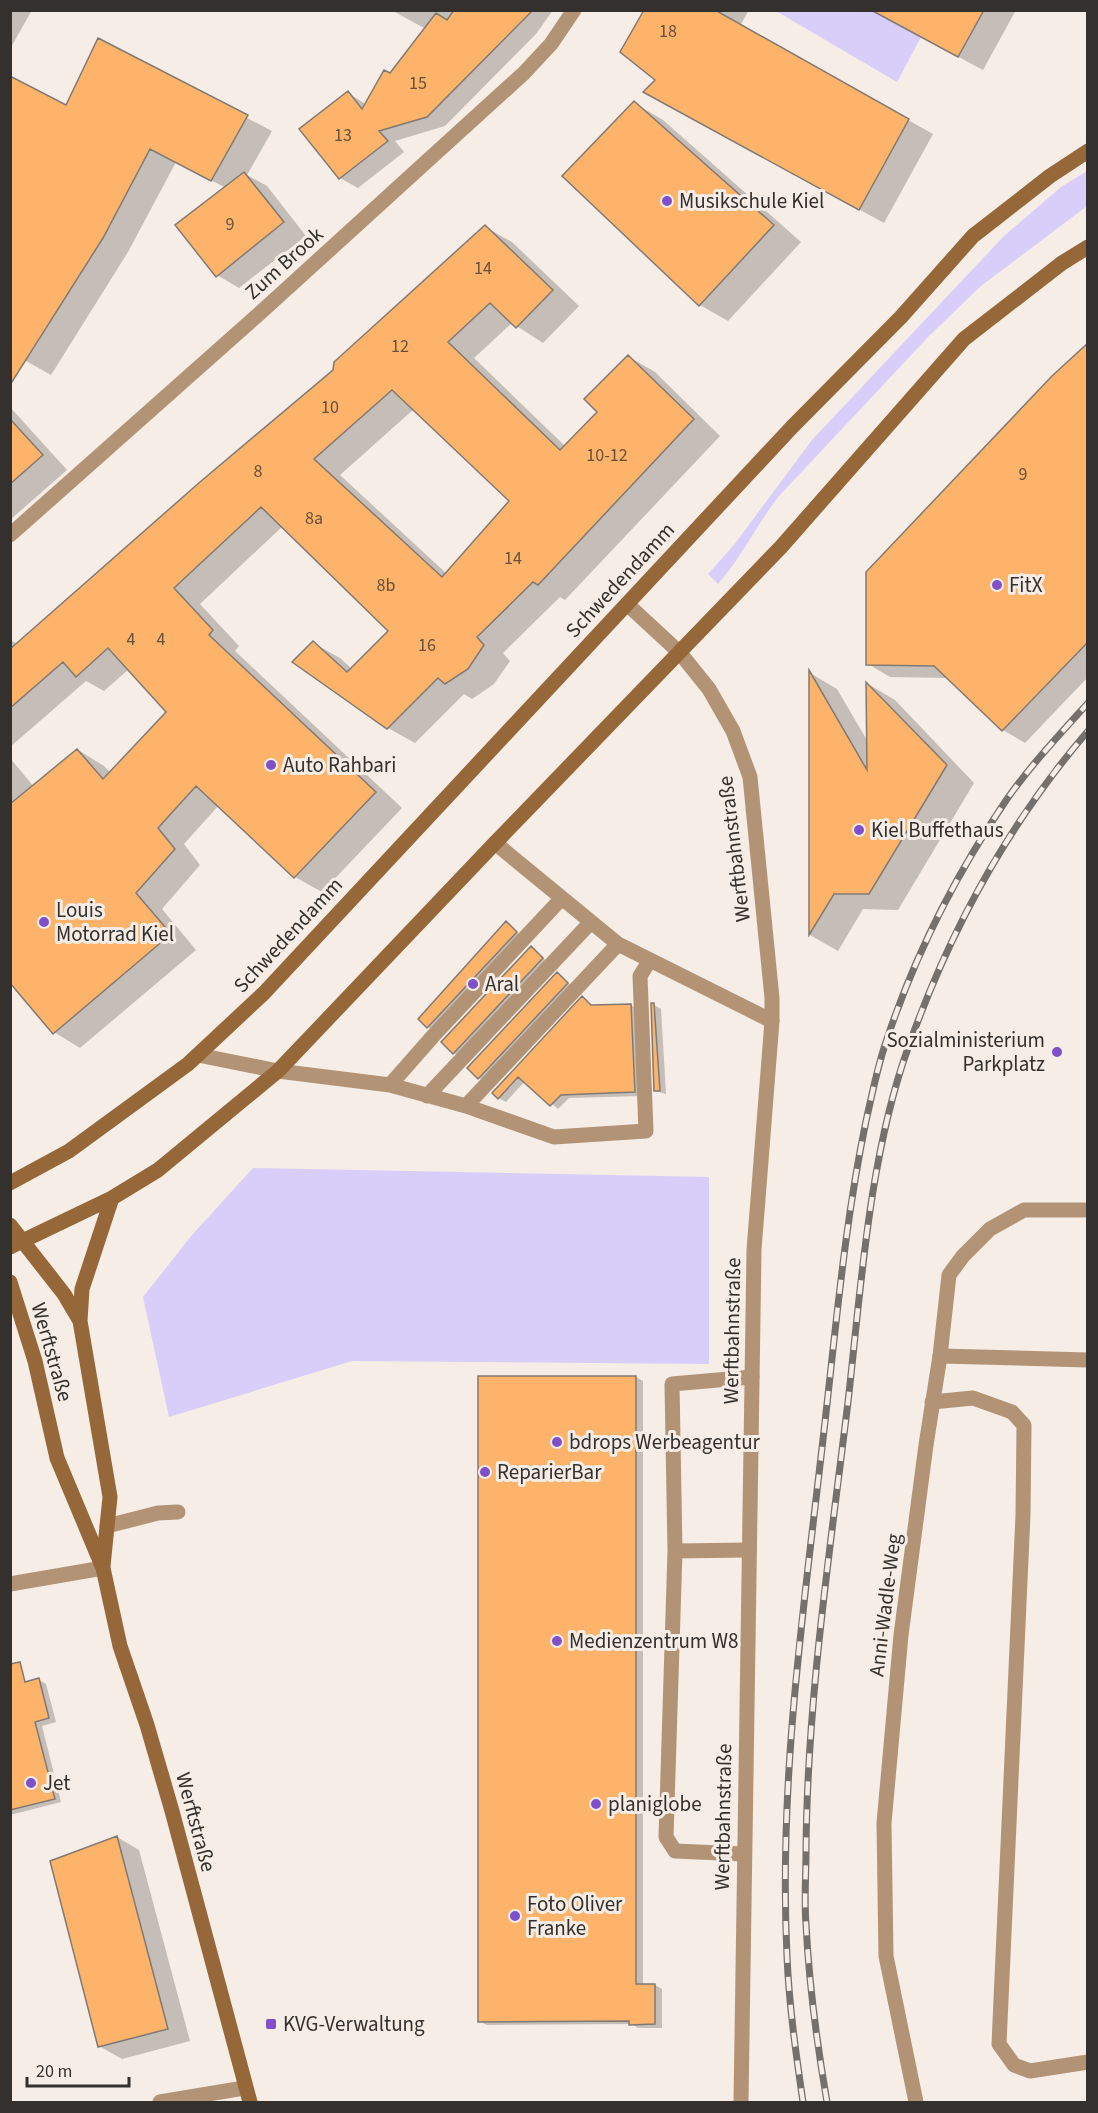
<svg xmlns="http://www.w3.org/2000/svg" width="1098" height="2113" viewBox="0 0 1098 2113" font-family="'Source Sans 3',sans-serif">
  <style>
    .green { fill: #d9cdf9 }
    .shadow { fill: #0003; fill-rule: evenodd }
    .building { fill: #feb36a; stroke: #807a74; stroke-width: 1.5; fill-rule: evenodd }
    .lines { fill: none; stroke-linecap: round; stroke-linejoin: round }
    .lane { stroke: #b39376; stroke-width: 15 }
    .street { stroke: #b39376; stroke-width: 15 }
    .secondary { stroke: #956739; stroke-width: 15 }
    .rail-casing { stroke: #75706c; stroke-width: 7 }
    .rail { stroke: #f5ede6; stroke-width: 4.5; stroke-dasharray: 14; stroke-linecap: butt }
    .poi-dot { fill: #7f50c9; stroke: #f5ede6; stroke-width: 2 }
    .labels { text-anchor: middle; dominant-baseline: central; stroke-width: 6; stroke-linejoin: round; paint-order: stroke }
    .number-label { font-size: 18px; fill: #66513c }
    .poi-label { font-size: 21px; fill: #33302d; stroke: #f5ede6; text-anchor: start }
    .street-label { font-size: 21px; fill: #33302d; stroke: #f5ede6 }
  </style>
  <rect width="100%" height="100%" fill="#f5ede6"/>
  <path class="green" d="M776,11h126l2,4 -5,10 22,12 -24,45z
    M1087,171v35l-106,80 -52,50 -150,160c-22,28 -37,61 -61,88l-10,-10 26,-29 78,-105 192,-204 57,-49z
    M253,1168l456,9v187l-357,-3 -183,56 -26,-120 49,-62z"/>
  <path class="shadow" d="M10,10h22l-22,39z
    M391,10h162l-17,24 -91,92 -50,15 9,11 -46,36 -18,-10 8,-85 19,12 59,-76z
    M646,10h103l-9,16 193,108 -49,89 -214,-117 -13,-26z
    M908,10h108l-33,60 -58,-31z
    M98,40l174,91 -25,44 20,11 39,50 -67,52 -22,-13 9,-87 -50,-26 -48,90 -77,123 -41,-23 56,-245z
    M634,103l29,17 138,122 -73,79 -28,-16z
    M485,227l27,15 67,64 -36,37 -31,-20 -38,35 91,88 34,-34 30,-55 26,15 65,64 -155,164 -5,-3 -57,56 7,8 -16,23 -22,15 -8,-5 -49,49 -27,-15 -75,-85 27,15 12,11 38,-38 -107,-105 -83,78 39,42 -4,5 167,157 -80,84 -27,-15 -76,-72 -35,39 16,21 -38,44 34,41 -116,98 -26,-16 -44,-134v-140l24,29 44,-37 26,16 7,7 57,-61 -39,-43 -25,22 -18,-10 -76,66v-107l8,4 316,-273zM414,409l97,92 -64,73 -107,-99z
    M1088,347v330l-63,66 -22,-13 -55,-52 -58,-1 -22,-13z
    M10,407l57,63 -57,50z
    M810,673l27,16 31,53v-58l27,16 79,83 -76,127 -35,-1 -25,42 -28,-16z
    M506,923l17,14 -88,94 -7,-4z
    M531,948l18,15 -88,94 -7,-4z
    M558,974l16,14 -88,94 -7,-4z
    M582,998l12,9 37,-2 7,5 3,86 -72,2 -11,11 -33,-28 -19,21 -7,-4z
    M654,1005l7,4 5,85 -10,-3z
    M636,1377l7,4v604h12l7,4v39h-24l-6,-4 -145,1 -8,-4z
    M39,1680l7,4 10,38 -14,4 19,76 -51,13v-128z
    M117,1837l22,13 51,191 -68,18 -23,-13 -47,-184z"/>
  <path class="building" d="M454,10h79l-106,107 -48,14 9,10 -49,38 -40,-50 49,-38 14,18 22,-39 6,3 46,-60 11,7z
    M644,10h71l194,109 -50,91 -216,-118 12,-12 -35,-28z
    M871,10h113l-26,47z
    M98,38l150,77 -37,66 -61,-32 -47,89 -93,147v-309l56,29z
    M634,101l140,124 -75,81 -137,-130z
    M244,172l40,50 -68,55 -41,-52z
    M485,225l68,65 -37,38 -26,-25 -42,39 112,108 37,-38 -13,-13 44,-44 66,64 -156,166 -5,-3 -56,55 7,8 -16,24 -23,15 -7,-6 -51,51 -95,-67 21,-21 34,31 41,-41 -127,-124 -87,81 39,42 -4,5 167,157 -82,86 -98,-92 -38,42 17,21 -39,44 35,41 -118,100 -43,-51v-179l67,-55 26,30 63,-67 -58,-64 -32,29 -13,-15 -53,46v-59l190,-167 133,-112 1,-8zM392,390l117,111 -67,76 -128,-118z
    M1088,343v299l-86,89 -68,-65 -68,-1v-93l186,-196z
    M10,419l33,36 -33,29z
    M809,670l58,100 -1,-88 81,83 -78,129h-35l-25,41z
    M506,921l11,11 -90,96 -9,-9z
    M531,946l12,12 -90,96 -12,-12z
    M557,972l11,11 -90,96 -11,-11z
    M582,996l9,9 40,-1 4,88 -74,3 -11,11 -32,-29 -20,22 -6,-6z
    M651,1003h3l6,88h-6z
    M478,1376h158v608h19v40l-26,1v-4l-151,1z
    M20,1662l5,20 14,-4 10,40 -14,4 20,77 -45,11v-146z
    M117,1836l51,193 -70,18 -48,-186z"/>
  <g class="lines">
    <path class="lane" d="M495,843l123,101 154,77
      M278,1071l112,14 76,21 88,31 92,-6 -6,-155 10,-16
      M390,1085l44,-50 128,-137
      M427,1096l164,-174
      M466,1106l152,-162
      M940,1356l148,4
      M932,1402l41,-4 39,14 12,13 -1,90 -24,529 15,21 16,6 58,-9
      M107,1526l51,-13 20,-1
      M749,1550l-74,1 -3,-167 80,-7
      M675,1551l-9,286 9,14 68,3
      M10,1584l93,-16
      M160,2102l84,-14"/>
    <path class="street" d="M10,535l250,-222 264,-240 27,-29 23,-34
      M627,604l53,49 29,36 24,42 17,46 22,221v23l-18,229 -13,852
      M198,1055l80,16
      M916,2102l-30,-146 -2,-133 17,-188 25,-190 14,-89 9,-81 14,-19 27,-27 34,-19h64"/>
    <path class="secondary" d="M10,1183l59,-32 119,-87 76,-71 528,-566 109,-110 72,-81 77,-60 38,-25
      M10,1225l54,69 16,27
      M10,1247l102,-49 46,-28 120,-99 217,-228 286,-296 183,-208 98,-76 26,-16
      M10,1282l25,79 22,97 46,110 17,78 27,79 25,86 78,291
      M103,1566l7,-69 -30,-176 2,-32 30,-91"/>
    <defs>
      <path id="rail" d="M803,2102c-7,-48 -14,-97 -16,-146 -9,-182 19,-363 39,-543 11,-98 20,-196 40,-292 6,-26 11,-53 20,-79 28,-85 70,-168 121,-243 24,-34 53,-65 81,-96
        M827,2102c-10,-58 -18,-118 -21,-178 -2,-24 0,-48 0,-72 1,-151 24,-301 42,-450 13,-115 21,-245 60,-354 41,-116 99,-223 180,-317"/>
    </defs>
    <use href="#rail" class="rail-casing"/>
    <use href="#rail" class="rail"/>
  </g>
  <g class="poi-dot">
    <circle cx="667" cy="201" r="6"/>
    <circle cx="997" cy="585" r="6"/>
    <circle cx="271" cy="765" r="6"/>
    <circle cx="859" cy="830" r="6"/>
    <circle cx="44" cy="922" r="6"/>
    <circle cx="473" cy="984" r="6"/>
    <circle cx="1057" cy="1052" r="6"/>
    <circle cx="557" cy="1442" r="6"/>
    <circle cx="485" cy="1472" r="6"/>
    <circle cx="557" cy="1641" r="6"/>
    <circle cx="31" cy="1783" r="6"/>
    <circle cx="596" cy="1804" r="6"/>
    <circle cx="515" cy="1916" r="6"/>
    <rect x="265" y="2018" width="12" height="12" rx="3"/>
  </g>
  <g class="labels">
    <g class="number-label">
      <text x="668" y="31">18</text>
      <text x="418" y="83">15</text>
      <text x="343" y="135">13</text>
      <text x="230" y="224">9</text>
      <text x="483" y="268">14</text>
      <text x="400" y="346">12</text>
      <text x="330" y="407">10</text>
      <text x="607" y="455">10-12</text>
      <text x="258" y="471">8</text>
      <text x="1023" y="474">9</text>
      <text x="314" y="518">8a</text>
      <text x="513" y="558">14</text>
      <text x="386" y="585">8b</text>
      <text x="131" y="639">4</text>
      <text x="161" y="639">4</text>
      <text x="427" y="645">16</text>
    </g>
    <g class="poi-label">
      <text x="679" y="201">Musikschule Kiel</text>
      <text x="1009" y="585">FitX</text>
      <text x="283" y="765">Auto Rahbari</text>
      <text x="871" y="830">Kiel Buffethaus</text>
      <text x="56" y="910">Louis<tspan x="56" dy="24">Motorrad Kiel</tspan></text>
      <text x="485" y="984">Aral</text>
      <text x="1045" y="1040" text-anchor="end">Sozialministerium<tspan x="1045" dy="24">Parkplatz</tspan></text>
      <text x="569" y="1442">bdrops Werbeagentur</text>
      <text x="497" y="1472">ReparierBar</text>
      <text x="569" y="1641">Medienzentrum W8</text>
      <text x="43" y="1783">Jet</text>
      <text x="608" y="1804">planiglobe</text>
      <text x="527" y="1904">Foto Oliver<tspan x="527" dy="24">Franke</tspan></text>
      <text x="283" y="2024">KVG-Verwaltung</text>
    </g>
    <g class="street-label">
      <text transform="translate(284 263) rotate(-42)">Zum Brook</text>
      <text transform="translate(620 580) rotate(-47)">Schwedendamm</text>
      <text transform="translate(734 849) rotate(-97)">Werftbahnstraße</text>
      <text transform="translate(288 935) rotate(-47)">Schwedendamm</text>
      <text transform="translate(732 1331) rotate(-89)">Werftbahnstraße</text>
      <text transform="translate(52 1352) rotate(74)">Werftstraße</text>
      <text transform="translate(885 1605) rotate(-83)">Anni-Wadle-Weg</text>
      <text transform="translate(723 1817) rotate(-89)">Werftbahnstraße</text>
      <text transform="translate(196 1822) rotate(75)">Werftstraße</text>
    </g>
  </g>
  <rect width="1098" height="2113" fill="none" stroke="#33302d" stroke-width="24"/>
  <path d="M27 2077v9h102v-9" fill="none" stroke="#33302d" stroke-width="3"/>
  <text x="36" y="2077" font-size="18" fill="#33302d" stroke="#f5ede6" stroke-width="4.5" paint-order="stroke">20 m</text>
</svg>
